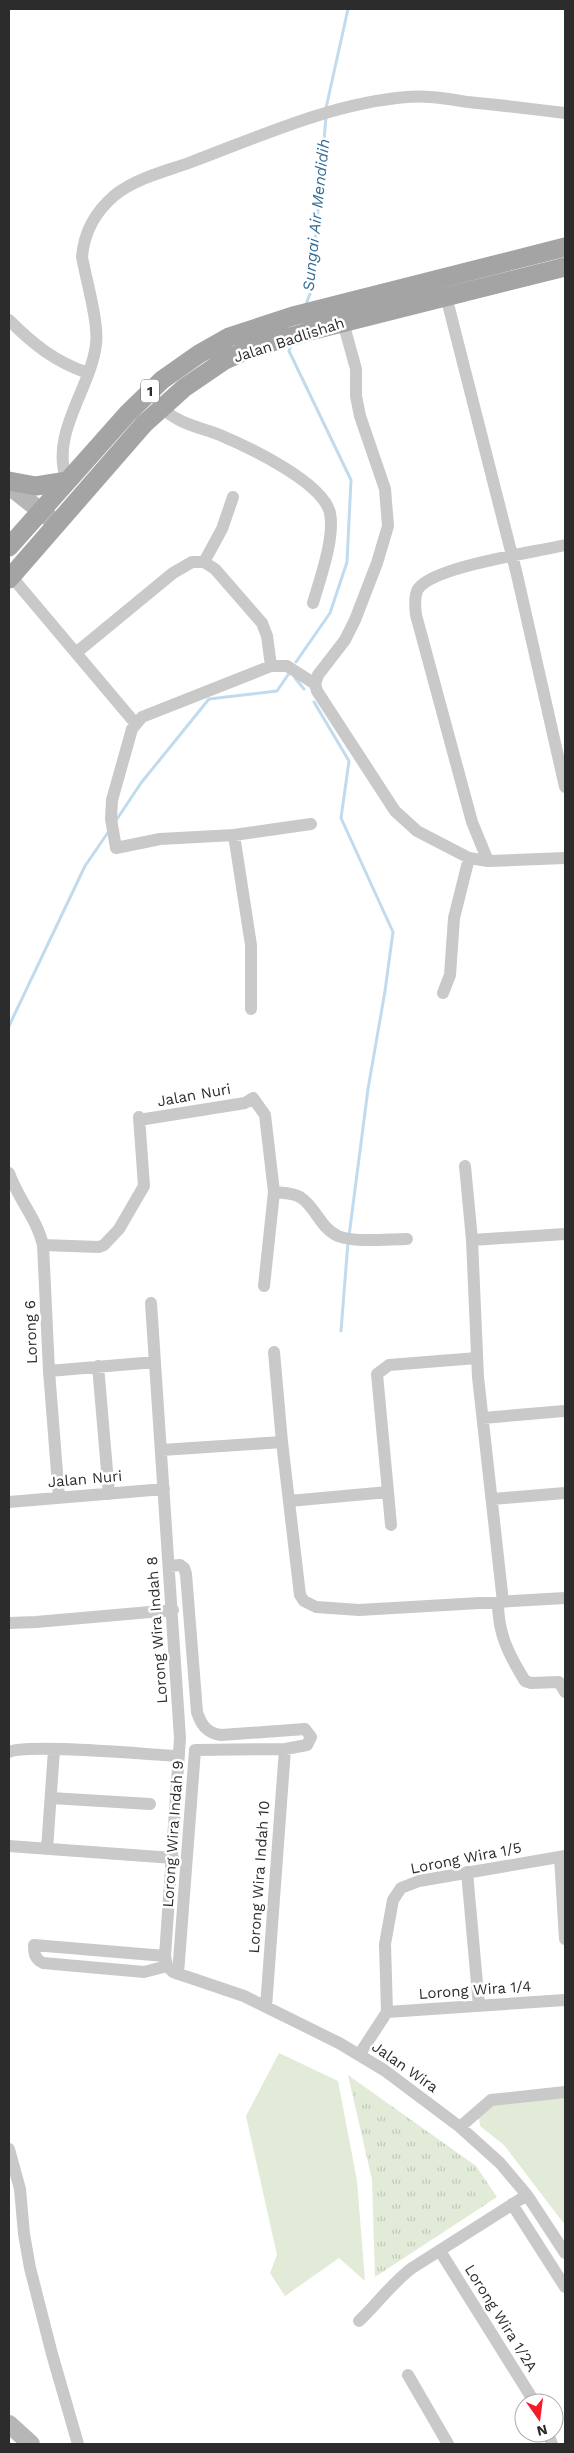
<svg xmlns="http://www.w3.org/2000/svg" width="574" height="2453" viewBox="0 0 574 2453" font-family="'Work Sans',sans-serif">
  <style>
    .grass { fill: url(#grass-tufts) }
    .green { fill: #e1ebd7 }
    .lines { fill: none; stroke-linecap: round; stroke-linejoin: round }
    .stream { stroke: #c1dbee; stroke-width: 3 }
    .street { stroke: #c9c9c9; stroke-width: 12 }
    .secondary { stroke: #b6b6b6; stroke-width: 18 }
    .primary { stroke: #a4a4a4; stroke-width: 19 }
    .labels { text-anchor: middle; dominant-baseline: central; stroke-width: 5; stroke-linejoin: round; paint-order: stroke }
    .shield { fill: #fff; stroke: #6b6b6b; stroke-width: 1 }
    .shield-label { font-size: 14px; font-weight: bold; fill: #2c2c2c }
    .street-label { font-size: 15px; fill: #2c2c2c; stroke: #fff }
    .water-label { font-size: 16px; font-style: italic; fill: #336d94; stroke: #fff }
  </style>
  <defs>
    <pattern id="grass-tufts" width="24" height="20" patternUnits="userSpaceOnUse" patternTransform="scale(1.25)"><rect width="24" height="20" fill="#e1ebd7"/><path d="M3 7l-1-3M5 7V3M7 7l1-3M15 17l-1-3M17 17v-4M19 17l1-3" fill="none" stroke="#c1cab9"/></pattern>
  </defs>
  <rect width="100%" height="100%" fill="#fff"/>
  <path class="grass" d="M348,2075l128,91 21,31 -122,80 -3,-97z"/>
  <path class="green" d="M279,2053l59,28 19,100 8,100 -26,-23 -54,38 -15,-23 7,-18 -31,-139z
    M565,2096v129l-61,-80 -24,-19 -1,-9 14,-14z"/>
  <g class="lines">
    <path class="stream" d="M326,108l22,-99
      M305,307l6,-16 15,-174
      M292,343l-3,8 62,129 -4,82 -17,51 -34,49
      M295,678l9,11
      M314,702l35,59 -8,57 52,114 -8,59 -17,98 -19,147
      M115,822l26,-39 68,-84 68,-8 13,-19
      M9,1026l76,-160 24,-35
      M341,1331l7,-89"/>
    <path class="street" d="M446,296l71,279 48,212
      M9,320c24,24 46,42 79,53
      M343,322l13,47v27l4,20 25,73 3,37 -11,37 -22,57 -10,20 -27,35 -3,9 2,7 78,120 22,20 52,27 19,3 77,-3
      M162,408c17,16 37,19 58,27 28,12 103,47 110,78 5,25 -10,66 -17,90
      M67,481c-18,-47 24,-92 29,-137 3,-20 -10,-65 -14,-87 2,-25 14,-46 33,-62 23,-18 53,-24 79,-34 69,-26 139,-58 213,-64 20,-2 41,2 61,5 32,3 65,7 97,11
      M204,562l18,-33 11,-32
      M11,576l124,147
      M77,652l96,-79 19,-11h12l11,7 47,54 5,13 4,30
      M311,824l-77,11 -74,4 -44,9 -5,-29 1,-19 20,-71 10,-12 129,-51h16l28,18
      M234,835l17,110v64
      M488,861l-16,-39 -56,-207c-1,-8 -2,-19 2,-26 15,-23 119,-37 147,-44
      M443,993l7,-18 4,-57 15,-60
      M139,1120l106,-17 8,-5 12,17 9,77 -10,94
      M465,1166l7,74 6,137 25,225
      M9,1173c9,26 28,46 34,72l6,126 10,127
      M274,1192c8,1 19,1 26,5 16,10 20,31 38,39 18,7 50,3 69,3
      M472,1240l93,-6
      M43,1245l56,2 5,-2 15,-16 25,-43 -5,-69
      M151,1303l29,435 -15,218 2,10 6,6 71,24 95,47 45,27 76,57 40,36 27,32 38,58
      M274,1352l8,90 18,153 4,6 12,6 43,3 206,-12
      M98,1366l11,128
      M49,1371l106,-9
      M483,1418l81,-7
      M162,1450l120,-8
      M388,1492l3,33
      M493,1499l72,-6
      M289,1501l99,-9 -11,-118 12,-9 88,-7
      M9,1502l155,-13
      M169,1566l11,-1 4,3 2,6 11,138c4,13 10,21 24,23l84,-6 6,8 -4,8 -22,4 -90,1 -17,224
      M498,1603c0,31 11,52 27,78l6,2 28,-1 6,10
      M9,1623l27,-1 137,-12
      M9,1752c17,-9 142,3 170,4
      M51,1798l99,6
      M9,1846l164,12
      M47,1849l7,-99
      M560,1857l5,82
      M467,1872l12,134
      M165,1956l-131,-11c0,9 1,14 9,18l101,9 23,-6
      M266,2007l19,-258
      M387,2012l178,-12
      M359,2055l28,-43 -2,-68 8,-44 8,-12 18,-7 146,-25
      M460,2127l31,-27 74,-8
      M9,2149l11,40 4,45 6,34 22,86 26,90
      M512,2204l53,83
      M440,2251l95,152
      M359,2321c18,-17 33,-38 53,-53l115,-73
      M408,2375l40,69
      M548,2433l4,11"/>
    <path class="secondary" d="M9,486l47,37
      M9,2424l22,20"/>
    <path class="primary" d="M9,481l27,5 31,-5
      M9,547l119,-134 34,-33 37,-26 30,-17 64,-21 272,-69
      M9,579l135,-155 40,-36 41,-28 27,-12 62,-18 251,-63"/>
  </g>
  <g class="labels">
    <rect class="shield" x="141" y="379.5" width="18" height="23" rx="4"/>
    <g class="shield-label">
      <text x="150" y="391">1</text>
    </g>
    <g class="street-label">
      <text transform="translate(289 340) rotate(-18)">Jalan Badlishah</text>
      <text transform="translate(194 1095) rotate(-10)">Jalan Nuri</text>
      <text transform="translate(31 1332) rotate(-92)">Lorong 6</text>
      <text transform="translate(85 1479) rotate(-5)">Jalan Nuri</text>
      <text transform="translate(157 1630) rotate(-94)">Lorong Wira Indah 8</text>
      <text transform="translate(173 1834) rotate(-86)">Lorong Wira Indah 9</text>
      <text transform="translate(466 1858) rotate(-11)">Lorong Wira 1/5</text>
      <text transform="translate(259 1877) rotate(-86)">Lorong Wira Indah 10</text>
      <text transform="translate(475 1990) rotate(-4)">Lorong Wira 1/4</text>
      <text transform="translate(405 2067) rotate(35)">Jalan Wira</text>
      <text transform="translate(501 2318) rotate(58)">Lorong Wira 1/2A</text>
    </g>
    <g class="water-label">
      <text transform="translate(316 215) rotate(-84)">Sungai Air Mendidih</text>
    </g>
  </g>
  <rect width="574" height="2453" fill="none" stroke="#2c2c2c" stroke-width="20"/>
  <g transform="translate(539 2418) rotate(166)"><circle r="24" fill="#ffffff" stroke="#ababab"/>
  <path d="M0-4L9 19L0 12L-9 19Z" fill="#f51b27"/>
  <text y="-8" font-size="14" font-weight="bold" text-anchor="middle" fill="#2c2c2c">N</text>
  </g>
</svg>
